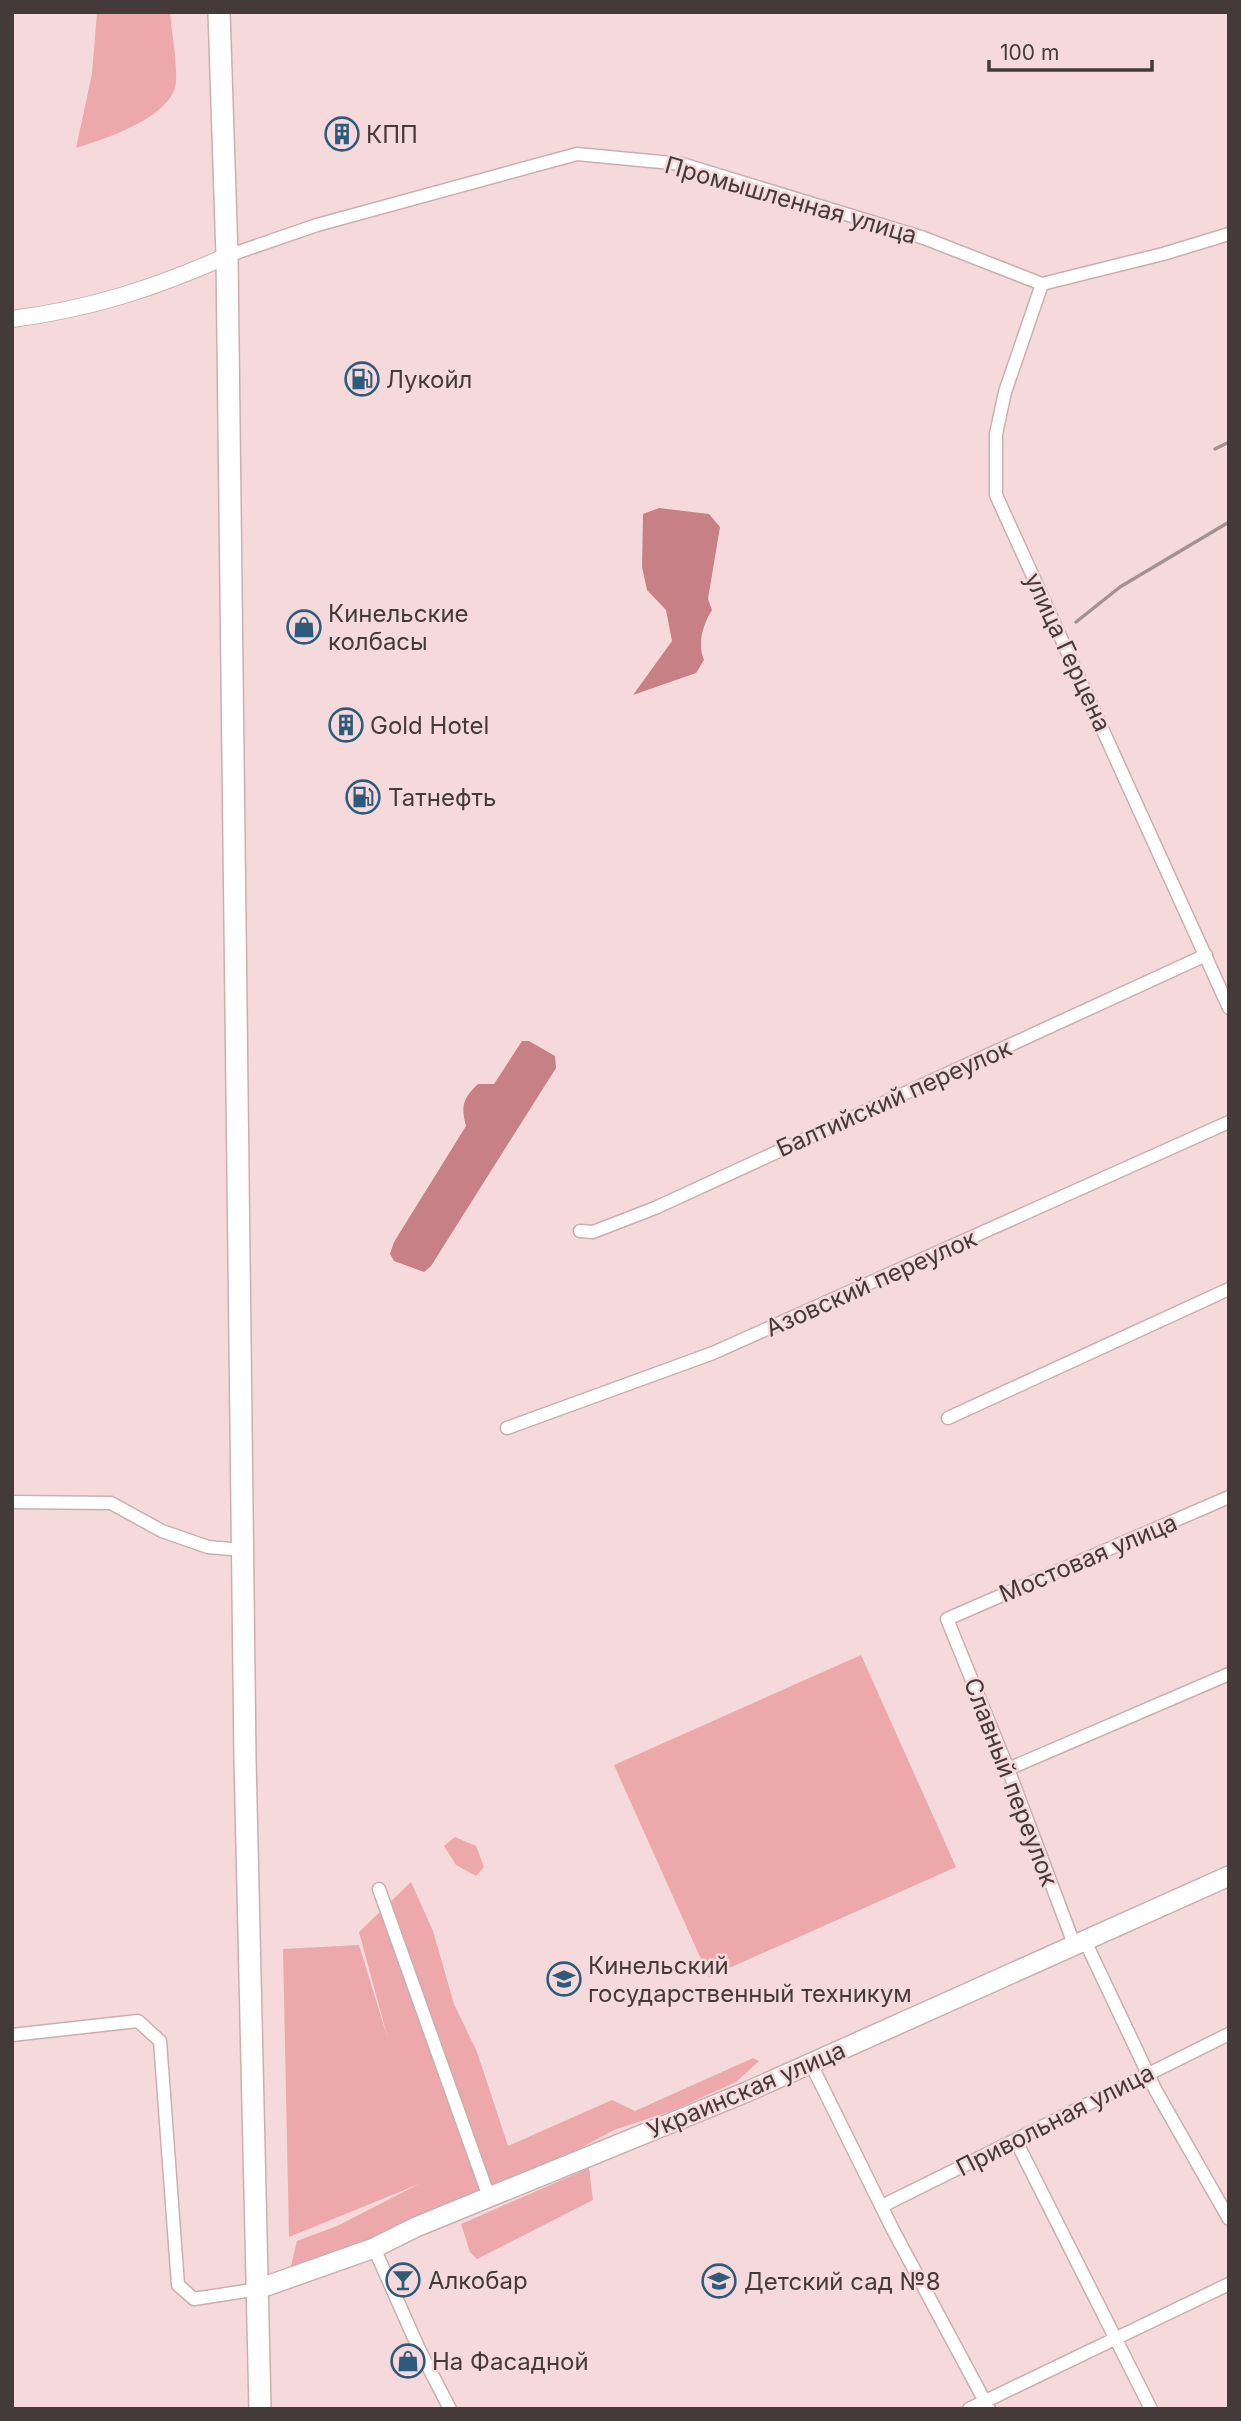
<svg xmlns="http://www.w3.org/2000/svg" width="1241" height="2421" viewBox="0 0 1241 2421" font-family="Inter,sans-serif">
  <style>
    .green { fill: #eca8ab }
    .water { fill: #c78186 }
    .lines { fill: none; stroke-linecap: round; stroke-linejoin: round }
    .minor-casing { stroke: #caafb0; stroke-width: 15 }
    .tertiary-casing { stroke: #caafb0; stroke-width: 18 }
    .secondary-casing { stroke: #caafb0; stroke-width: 22 }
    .primary-casing { stroke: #caafb0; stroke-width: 24 }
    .minor { stroke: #fff; stroke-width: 12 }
    .tertiary { stroke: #fff; stroke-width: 16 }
    .secondary { stroke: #fff; stroke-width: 19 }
    .primary { stroke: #fff; stroke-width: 21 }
    .rail { stroke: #a59192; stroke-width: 3.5 }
    .labels { text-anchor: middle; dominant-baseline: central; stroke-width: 5; stroke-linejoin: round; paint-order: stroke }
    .poi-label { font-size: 24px; fill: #453a3a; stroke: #f6dadb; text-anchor: start }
    .street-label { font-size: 24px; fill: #453a3a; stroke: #f6dadb }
  </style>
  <rect width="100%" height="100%" fill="#f6dadb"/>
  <path class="green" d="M97,12h73c2,23 7,48 6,70 -3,35 -71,57 -100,66l16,-74z
    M861,1655l95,212 -247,110 -95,-212z
    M455,1837l21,9 8,21 -8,9 -20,-11 -12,-19z
    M411,1882l22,49 21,73 23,48 31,94 104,-46 23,11 118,-53 6,3 -23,21 -62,28 -60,20 -39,21 -287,127 9,-37 40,-15 82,-42 -130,53 -6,-288 76,-4 29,94 -29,-107z
    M589,2168l4,32 -116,59 -7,-7 -9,-28z"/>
  <path class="water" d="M659,508l50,6 11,13 -12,72 4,11c-9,15 -15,33 -8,50l-8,13 -63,22 39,-54 -6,-31 -19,-20 -5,-23 1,-53z
    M522,1041h7l26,15 1,12 -125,198 -7,6 -30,-11 -4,-7 4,-12 72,-116c-5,-19 -4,-27 12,-42h16z"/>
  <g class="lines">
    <defs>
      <path id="minor" d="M227,256l90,-31 260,-71 105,10 242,74 118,46 121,-30 66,-20
        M1042,284l-37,108 -9,42v61l233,513
        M580,1231l13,1 62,-24 551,-253
        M948,1418l281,-129
        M507,1428l206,-75 516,-231
        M12,1502l99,1 51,28 46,16 35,3
        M1008,1769l221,-95
        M379,1889l110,308
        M1085,1941l71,150 73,128
        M1074,1944l-66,-175 -61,-150 282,-122
        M12,2035l126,-14 22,20 18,244 16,14 64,-10
        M810,2062l83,168 96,179
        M1016,2141l135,268
        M882,2206l347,-172
        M374,2248l45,101 31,60
        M969,2409l260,-125"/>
      <path id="tertiary" d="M12,319c78,-10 143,-31 215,-63"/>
      <path id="secondary" d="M258,2289l116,-41 42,-21 333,-136 480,-215"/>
      <path id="primary" d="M219,12l8,244 18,1503 15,650"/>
    </defs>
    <use href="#minor" class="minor-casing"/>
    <use href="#tertiary" class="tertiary-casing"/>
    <use href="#secondary" class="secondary-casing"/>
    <use href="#primary" class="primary-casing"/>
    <use href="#minor" class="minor"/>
    <use href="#tertiary" class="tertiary"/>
    <use href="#secondary" class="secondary"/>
    <use href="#primary" class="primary"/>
    <path class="rail" d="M1215,449l14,-7
      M1076,622l44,-35 109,-65"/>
  </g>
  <defs>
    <symbol id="building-ring" viewBox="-11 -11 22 22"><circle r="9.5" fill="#f6dadb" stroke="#2e5b7b" stroke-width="1.5"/><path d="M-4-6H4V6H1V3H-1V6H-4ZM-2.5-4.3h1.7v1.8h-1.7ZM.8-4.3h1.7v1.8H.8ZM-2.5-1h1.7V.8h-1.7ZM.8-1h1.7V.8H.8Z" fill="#2e5b7b"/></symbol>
    <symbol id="fuel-ring" viewBox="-11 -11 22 22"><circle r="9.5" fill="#f6dadb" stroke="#2e5b7b" stroke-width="1.5"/><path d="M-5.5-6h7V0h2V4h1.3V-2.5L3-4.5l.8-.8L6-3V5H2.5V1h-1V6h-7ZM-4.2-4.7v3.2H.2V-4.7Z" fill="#2e5b7b"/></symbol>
    <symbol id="shop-ring" viewBox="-11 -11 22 22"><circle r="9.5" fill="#f6dadb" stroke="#2e5b7b" stroke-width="1.5"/><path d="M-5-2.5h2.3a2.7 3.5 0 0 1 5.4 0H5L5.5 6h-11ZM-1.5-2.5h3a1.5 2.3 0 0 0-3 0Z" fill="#2e5b7b"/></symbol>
    <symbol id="university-ring" viewBox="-11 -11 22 22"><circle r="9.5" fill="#f6dadb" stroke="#2e5b7b" stroke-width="1.5"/><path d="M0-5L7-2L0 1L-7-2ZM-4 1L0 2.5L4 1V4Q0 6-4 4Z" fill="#2e5b7b"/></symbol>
    <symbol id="bar-ring" viewBox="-11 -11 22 22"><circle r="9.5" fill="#f6dadb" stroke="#2e5b7b" stroke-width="1.5"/><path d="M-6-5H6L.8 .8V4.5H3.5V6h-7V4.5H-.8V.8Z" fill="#2e5b7b"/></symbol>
    <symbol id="school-ring" viewBox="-11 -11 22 22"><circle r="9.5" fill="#f6dadb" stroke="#2e5b7b" stroke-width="1.5"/><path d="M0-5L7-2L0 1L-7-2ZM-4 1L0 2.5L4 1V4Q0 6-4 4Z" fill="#2e5b7b"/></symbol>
  </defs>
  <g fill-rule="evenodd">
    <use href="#building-ring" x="323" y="115" width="38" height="38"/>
    <use href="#fuel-ring" x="343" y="360" width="38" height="38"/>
    <use href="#shop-ring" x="285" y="608" width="38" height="38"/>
    <use href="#building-ring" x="327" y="706" width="38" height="38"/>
    <use href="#fuel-ring" x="344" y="778" width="38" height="38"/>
    <use href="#university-ring" x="545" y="1960" width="38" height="38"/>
    <use href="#bar-ring" x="384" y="2261" width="38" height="38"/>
    <use href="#school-ring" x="700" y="2262" width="38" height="38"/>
    <use href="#shop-ring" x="389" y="2342" width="38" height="38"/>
  </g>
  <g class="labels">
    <g class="poi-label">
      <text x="366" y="134">КПП</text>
      <text x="386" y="379">Лукойл</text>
      <text x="328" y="613">Кинельские<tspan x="328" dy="28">колбасы</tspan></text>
      <text x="370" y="725">Gold Hotel</text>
      <text x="388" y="797">Татнефть</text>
      <text x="588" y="1965">Кинельский<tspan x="588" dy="28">государственный техникум</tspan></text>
      <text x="428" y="2280">Алкобар</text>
      <text x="744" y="2281">Детский сад №8</text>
      <text x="432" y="2361">На Фасадной</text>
    </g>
    <g class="street-label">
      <text transform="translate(791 200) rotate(16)">Промышленная улица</text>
      <text transform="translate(1068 652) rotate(65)">улица Герцена</text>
      <text transform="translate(894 1098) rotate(-24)">Балтийский переулок</text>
      <text transform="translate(871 1283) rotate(-24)">Азовский переулок</text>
      <text transform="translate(1088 1558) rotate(-23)">Мостовая улица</text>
      <text transform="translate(1011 1782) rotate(69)">Славный переулок</text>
      <text transform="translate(746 2090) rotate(-23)">Украинская улица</text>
      <text transform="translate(1055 2120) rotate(-27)">Привольная улица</text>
    </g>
  </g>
  <rect width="1241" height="2421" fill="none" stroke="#453a3a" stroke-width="28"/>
  <path d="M989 60v10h163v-10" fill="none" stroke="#453a3a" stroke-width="3.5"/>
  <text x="1000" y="60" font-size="21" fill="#453a3a" stroke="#f6dadb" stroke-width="5" paint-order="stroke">100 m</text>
</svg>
